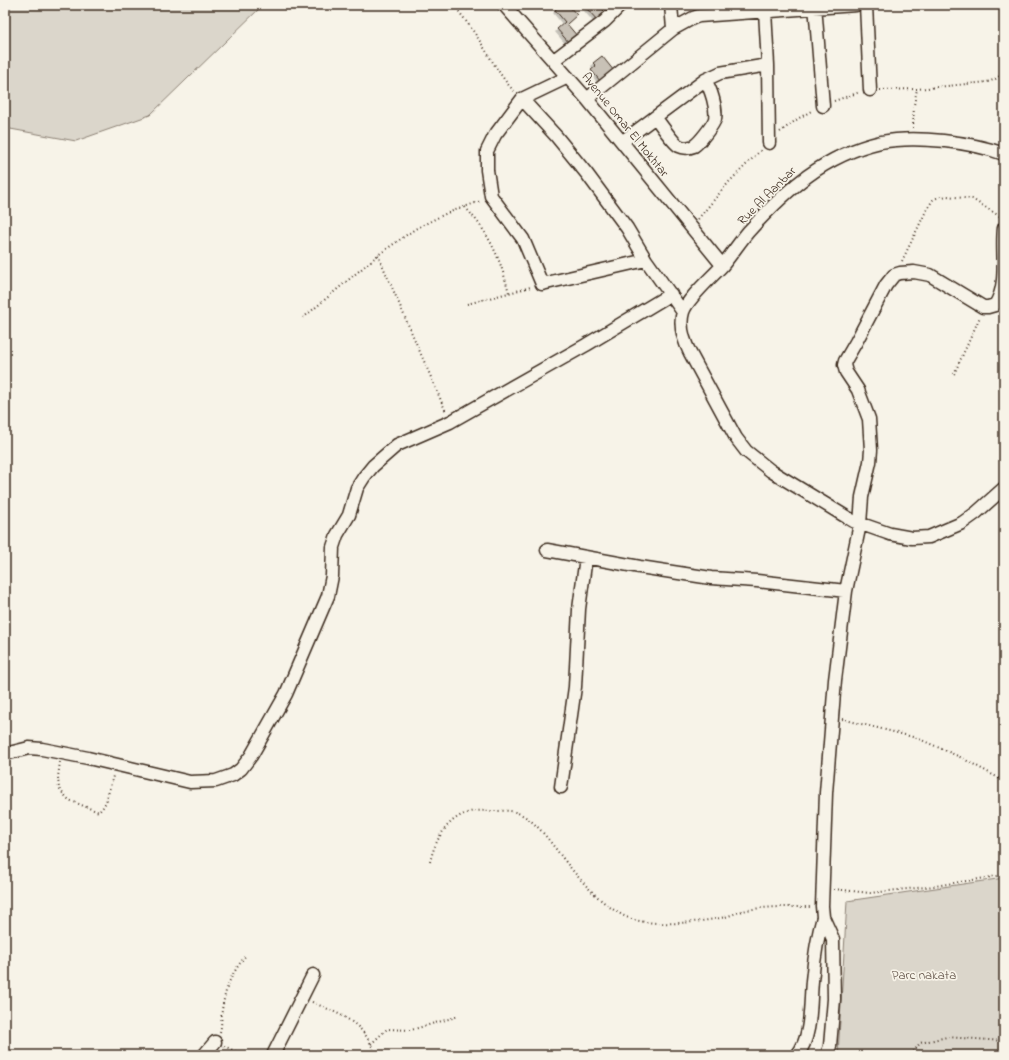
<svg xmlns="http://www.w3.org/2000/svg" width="1009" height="1060" viewBox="0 0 1009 1060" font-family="'Indie Flower',sans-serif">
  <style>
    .green { fill: #dbd6cb; stroke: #8b8074 }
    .shadow { fill: #0003 }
    .building { fill: #c8c1b6; stroke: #3b2a1e }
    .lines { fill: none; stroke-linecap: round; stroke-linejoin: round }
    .minor-casing { stroke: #3b2a1e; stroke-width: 15 }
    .path { stroke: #3b2a1e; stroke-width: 2; stroke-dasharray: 1 3; stroke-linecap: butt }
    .minor { stroke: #f7f3e8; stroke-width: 12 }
    .labels { text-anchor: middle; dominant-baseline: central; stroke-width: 3.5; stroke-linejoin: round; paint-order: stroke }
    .street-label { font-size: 13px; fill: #3b2a1e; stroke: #f7f3e8 }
    .park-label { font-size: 13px; fill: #5b4c41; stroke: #f7f3e8 }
  </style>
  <rect width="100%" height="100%" fill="#f7f3e8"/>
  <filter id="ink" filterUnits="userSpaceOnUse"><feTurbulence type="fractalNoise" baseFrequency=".025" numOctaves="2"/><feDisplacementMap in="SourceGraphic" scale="8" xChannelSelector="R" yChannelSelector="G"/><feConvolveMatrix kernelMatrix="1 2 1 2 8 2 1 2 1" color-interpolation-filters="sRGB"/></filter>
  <g filter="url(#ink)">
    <path class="green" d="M5,5h258l-113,110 -74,26 -71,-13z
      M1004,878v177h-166l9,-154z"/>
    <path class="shadow" d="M563,5h3v19l11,13 -10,9 -12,-14 8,-7 -10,-12z
      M591,5h6l10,11 -11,9 -12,-14z
      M602,57l11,14 -15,13 -8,-11 3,-4 -2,-3z"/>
    <path class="building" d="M561,5h7l9,10 -10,9 11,13 -8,7 -13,-15 8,-7 -10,-12z
      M590,5h9l9,11 -8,7 -14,-15z
      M602,56l12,15 -13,11 -10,-12 5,-4 -3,-3z"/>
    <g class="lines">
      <defs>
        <path id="minor" d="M504,5l83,94 135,166
          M671,5l2,24
          M815,5l8,101
          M866,5l4,85
          M765,11l3,54 1,78
          M554,60l51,-39 12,-12 3,-4
          M568,77l-46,22 -27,36 -8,16v19l4,26 32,43 19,45 104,-24
          M522,99l34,37 31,38 40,54 19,32 37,52
          M587,99l86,-70 20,-11 6,-2 157,-11
          M655,117c5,6 18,26 24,29 4,2 10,2 15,0 6,-4 19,-21 21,-27 2,-11 -4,-30 -10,-39
          M623,141l82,-61 15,-7 48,-8
          M1004,154c-33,-12 -88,-19 -123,-12 -57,13 -95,48 -133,90 -9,11 -17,23 -26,34 -10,11 -35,33 -39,46 -4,13 1,29 7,41l46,85 10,13 25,20 82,50 37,13 22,4 17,-1 33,-14 14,-10 28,-25
          M547,550l93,17 71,11 46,3 89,10
          M5,754l24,-6 13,1 46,9 102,24 26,-1 17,-6 8,-6 10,-13 35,-62 42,-98 4,-20 1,-29 4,-12 12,-20 8,-27 7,-11 9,-11 24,-21 53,-23 136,-77 85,-51
          M561,787l14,-100 4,-78 7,-52
          M204,1055l11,-13
          M273,1055l40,-80
          M797,1055c15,-17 13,-52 15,-74 2,-21 5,-43 11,-64
          M827,1055l3,-9 4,-47 -1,-60 -10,-22 -1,-11 4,-113 9,-113 11,-89 14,-67 2,-27 8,-35 1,-12 -2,-31 -11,-29 -12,-18 -2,-7 1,-4 11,-19 30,-57 8,-10 6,-2 14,-1 16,3 53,32h5l7,-2c14,-21 6,-53 9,-77"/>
      </defs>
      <use href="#minor" class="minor-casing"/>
      <path class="path" d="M454,5c9,12 19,25 27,38 11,17 20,35 34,49
        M1004,5v3
        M880,90l37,-1 70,-7c8,-2 13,-5 17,-12
        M834,101l26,-9
        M913,128l1,-23 3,-16
        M780,132l19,-14 14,-8
        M465,207c25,27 35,51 44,86
        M698,219l31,-37 32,-32
        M378,255l68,157
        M902,261l25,-52 6,-9 4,-2 10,-2 25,3 29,18
        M467,304l64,-17
        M303,318l75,-63 37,-26 32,-16 34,-12
        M954,374l26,-57
        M842,719l75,19 43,19 44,24
        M60,762l-2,15 1,12 10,11 27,11 3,1 4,-5 3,-5 7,-26
        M430,862c5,-22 17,-44 40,-50 8,-2 16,-1 24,-1 7,0 14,-1 21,1 19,6 32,26 44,41 17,23 48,60 76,67 25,6 59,3 85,-2 8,-1 15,-5 23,-7 20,-5 48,-4 69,-4
        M834,889l36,4 65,-7 69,-11
        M312,1002c29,13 53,20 63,53
        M220,1032c2,-7 1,-15 2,-22 4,-25 9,-35 24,-55
        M371,1044l16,-15 24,1 48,-14
        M224,1046l19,9
        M911,1055l9,-12 27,-6 57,4"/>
      <use href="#minor" class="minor"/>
    </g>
  </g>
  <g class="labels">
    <g class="street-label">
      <text transform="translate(625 125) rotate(51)">Avenue Omar El Mokhtar</text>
      <text transform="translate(767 196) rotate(-45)">Rue Al Aanbar</text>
    </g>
    <g class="park-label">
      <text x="924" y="975">Parc nakata</text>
    </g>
  </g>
  <rect width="1009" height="1060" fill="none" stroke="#f7f3e8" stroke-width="20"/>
  <rect x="10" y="10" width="989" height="1040" fill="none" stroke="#3b2a1e" stroke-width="1.5" filter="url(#ink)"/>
</svg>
